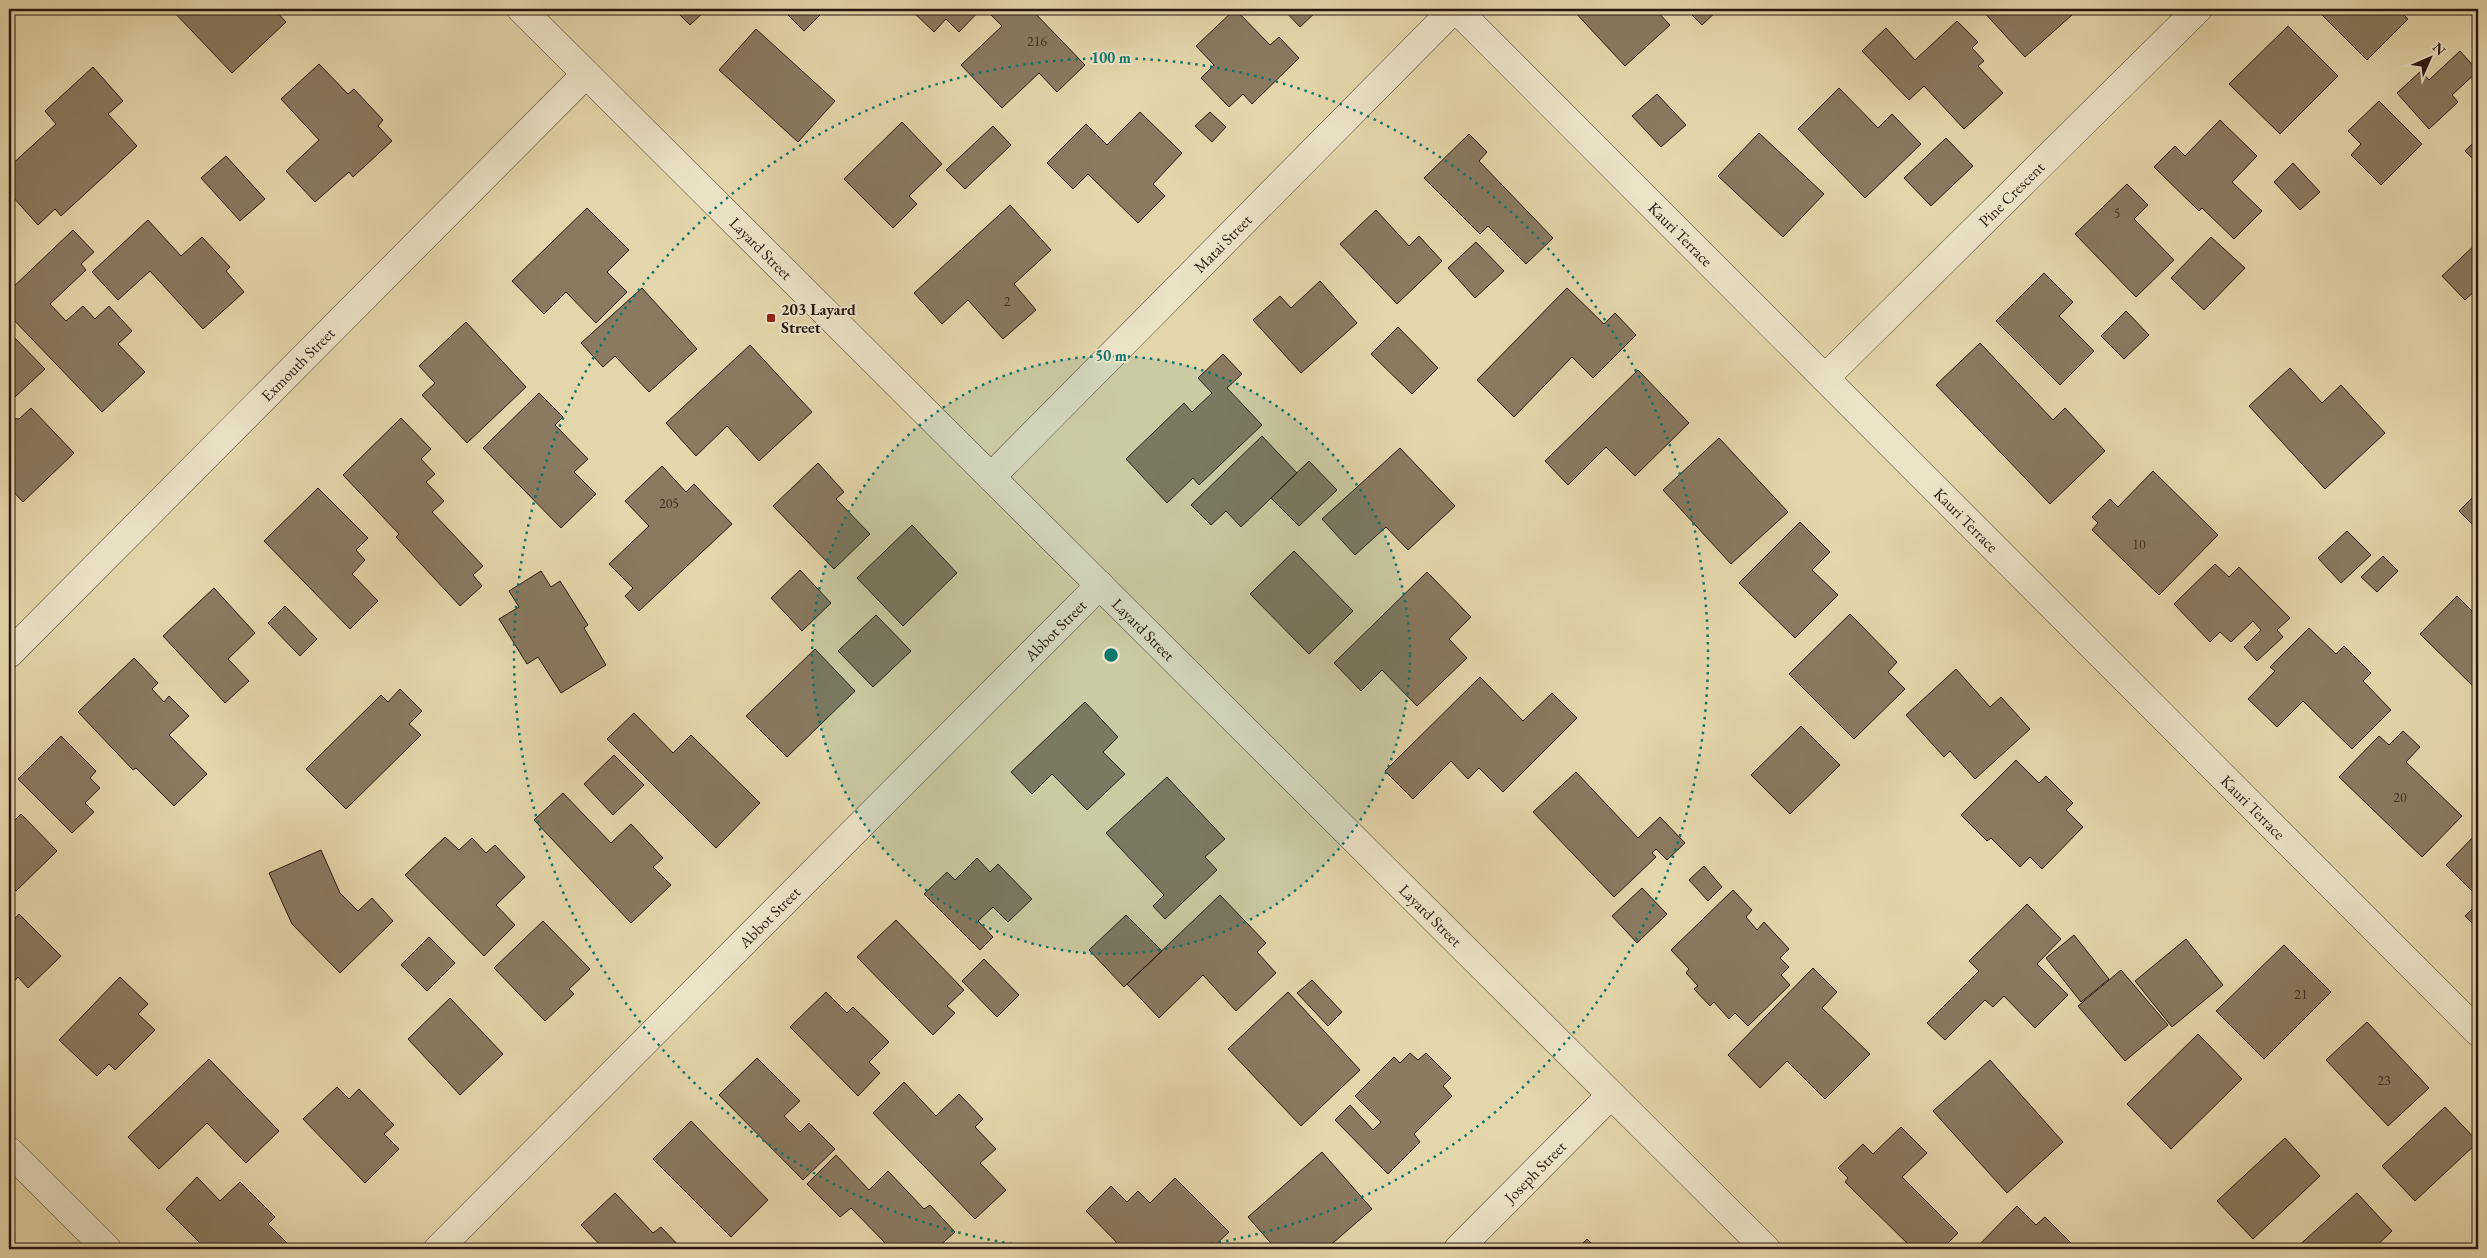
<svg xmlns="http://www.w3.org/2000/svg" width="2487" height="1258" viewBox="0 0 2487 1258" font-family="'EB Garamond',serif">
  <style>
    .building { fill: #897a60; stroke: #26170f }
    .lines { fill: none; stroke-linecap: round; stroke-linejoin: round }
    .minor-casing { stroke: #564736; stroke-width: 29 }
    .minor { stroke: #ede4c8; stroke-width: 28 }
    .ring { fill: none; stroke: #0f766e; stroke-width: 2.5; stroke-dasharray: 2.5 5 }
    .poi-dot { fill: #8f2418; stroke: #ede4c8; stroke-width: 2 }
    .labels { text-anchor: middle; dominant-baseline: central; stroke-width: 4; stroke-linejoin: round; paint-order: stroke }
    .number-label { font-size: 14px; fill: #3f3023 }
    .street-label { font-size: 16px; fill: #26170f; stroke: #ede4c8 }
    .poi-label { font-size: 16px; font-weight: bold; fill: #26170f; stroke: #ede4c8; text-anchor: start }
    .centre { fill: #0f766e; stroke: #ede4c8; stroke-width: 2.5 }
    .ring-label { font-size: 15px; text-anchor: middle; font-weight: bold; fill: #0f766e; stroke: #ede4c8; stroke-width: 4; stroke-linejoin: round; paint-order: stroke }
  </style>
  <rect width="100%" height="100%" fill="#e4d6ab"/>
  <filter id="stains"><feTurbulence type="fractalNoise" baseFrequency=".004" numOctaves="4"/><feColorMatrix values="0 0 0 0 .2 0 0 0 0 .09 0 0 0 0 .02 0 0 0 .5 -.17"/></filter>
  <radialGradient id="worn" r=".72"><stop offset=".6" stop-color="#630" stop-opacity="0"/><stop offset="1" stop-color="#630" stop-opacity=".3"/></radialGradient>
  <path class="building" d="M171,9h103l12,13 -54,51z
    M674,9h33l-17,16z
    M782,9h44l-22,22z
    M910,9h71l-22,23 -13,-13 -12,13z
    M995,9h36l54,56 -28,27 -18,-19 -37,35 -41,-43 41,-39 -12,-12z
    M1235,9l35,36 9,-8 20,21 -47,46 -9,-10 -14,13 -28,-29 13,-13 -18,-19z
    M1283,9h36l-19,18z
    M1572,9h83l15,16 -45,41z
    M1686,9h33l-17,16z
    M1981,9h86l5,6 -47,42z
    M2316,9h82l10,10 -41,41z
    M1957,21l21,21 -6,6 12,13 -6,5 25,27 -39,36 -40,-43 -15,14 -47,-49 24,-23 29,32z
    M2288,26l50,50 -58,58 -51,-50z
    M756,29l79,72 -37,41 -79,-72z
    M2460,51l18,20 -26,24 6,7 -29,27 -32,-36 24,-22 8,9z
    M319,64l29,30 6,-5 29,31 -5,6 14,15 -39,36 -4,-5 -34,30 -29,-31 33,-31 -38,-41z
    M93,67l30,34 -15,13 29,32 -76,70 -6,-7 -17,16 -25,-28 -4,3v-33l47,-43 -11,-13z
    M1839,88l39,40 14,-14 29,30 -56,54 -67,-69z
    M1657,94l29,31 -25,22 -29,-31z
    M2379,101l43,43 -41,41 -30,-30 10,-11 -13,-13z
    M1140,112l42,41 -29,31 12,12 -27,27 -50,-49 -15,15 -26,-26 39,-39 21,21z
    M1210,112l16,15 -14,15 -17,-16z
    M2220,120l37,36 -25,26 30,29 -28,28 -32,-31 -3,3 -45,-44 21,-21 10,10z
    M902,122l40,42 -33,32 8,8 -24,24 -49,-49z
    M993,126l18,19 -46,44 -19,-19z
    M1759,133l65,61 -41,43 -65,-61z
    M1469,134l18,18 -8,9 74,77 -27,26 -38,-38 -8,8 -56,-56z
    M1946,138l27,28 -42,40 -27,-28z
    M2478,138v26l-13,-13z
    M226,156l39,43 -25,22 -39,-43z
    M2293,163l27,29 -20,18 -26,-28z
    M2127,184l21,21 -14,14 40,41 -38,37 -61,-63z
    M1010,205l41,45 -37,34 22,26 -33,29 -35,-39 -26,24 -28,-31z
    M587,208l42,42 -22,22 20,20 -31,31 -30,-31 -22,22 -32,-33z
    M1376,210l33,36 10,-10 23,25 -45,43 -57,-60z
    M148,220l33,36 21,-19 28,30 -4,4 18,21 -41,37 -53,-58 -32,29 -26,-28z
    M73,230l21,22 -13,12 5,6 -36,34 16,17 17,-15 12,13 14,-13 23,25 -14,13 27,28 -43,40 -93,-97v-24z
    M2211,237l34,31 -41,42 -33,-32z
    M1476,242l28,29 -29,27 -27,-30z
    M2478,242v46l-13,12 -23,-24z
    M2044,273l29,29 -14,14 35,35 -34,34 -64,-64z
    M1320,281l37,42 -56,50 -48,-53 27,-24 11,12z
    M642,288l55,61 -48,43 -34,-36 -12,11 -22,-24z
    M1567,288l37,36 11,-11 21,22 -43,43 -21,-21 -58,60 -37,-37z
    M2126,311l23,24 -25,24 -23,-23z
    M466,322l60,65 -59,56 -45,-48 13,-12 -16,-17z
    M1398,327l40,41 -26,26 -41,-40z
    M10,333l35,36 -30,28 -6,-7z
    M1980,343l73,77 12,-12 40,43 -55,53 -114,-119z
    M750,345l62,67 -53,49 -32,-35 -31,30 -30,-33z
    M1223,354l19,20 -15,14 35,37 -63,60 -6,-7 -26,25 -41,-44 58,-56 8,9 20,-19 -14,-15z
    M2290,368l32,35 19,-18 44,48 -60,56 -76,-83z
    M1638,370l51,53 -54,53 -29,-29 -38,38 -23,-24z
    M539,393l24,24 -8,8 33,34 -14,13 22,22 -35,34 -78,-80z
    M31,408l43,45 -51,49 -14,-15v-69l10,1z
    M401,418l30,31 -10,10 14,15 -9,8 18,19 -12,11 51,54 -10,9 9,11 -22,20 -64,-69 3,-3 -56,-59z
    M1262,436l35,37 -56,54 -15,-16 -15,14 -20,-20z
    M1719,438l69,74 -57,52 -68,-74z
    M1400,448l55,58 -47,44 -22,-23 -31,28 -33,-36z
    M1309,461l28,29 -38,36 -28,-28z
    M818,463l26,29 -8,7 34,35 -36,35 -61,-63z
    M662,466l24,26 8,-8 38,40 -93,87 -14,-15 8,-8 -24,-24 40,-38 -24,-25z
    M2153,471l65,64 -59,60 -67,-65 6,-7 -6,-6 18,-18 8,8z
    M318,488l50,50 -12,12 9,10 -13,14 26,27 -28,28 -86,-88z
    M2478,492v38l-19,-19z
    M1800,522l30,30 -18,18 26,25 -43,43 -56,-55z
    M912,525l45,48 -54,53 -46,-48z
    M2347,531l24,24 -30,28 -23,-25z
    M1294,551l59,60 -44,43 -59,-60z
    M2383,556l15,15 -21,21 -16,-15z
    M2215,564l14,13 10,-10 51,51 -13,12 6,7 -26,24 -13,-14 17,-17 -8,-9 -22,21 -11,-10 -10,10 -36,-38z
    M800,570l31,33 -29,28 -31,-33z
    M541,571l10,16 9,-6 28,44 -4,3 22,37 -45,28 -23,-36 -11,7 -28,-45 20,-12 -10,-16z
    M1427,572l44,45 -22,22 18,19 -50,48 -35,-36 -21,21 -27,-28z
    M214,588l41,45 -27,26 21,22 -24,22 -62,-67z
    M2457,596l21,21v74l-58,-57z
    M285,606l32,33 -17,17 -32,-33z
    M1850,614l47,48 -9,10 17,17 -51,50 -65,-65z
    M876,615l35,36 -38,36 -35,-36z
    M2309,628l27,26 8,-8 27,27 -8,8 28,29 -39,39 -49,-48 -26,26 -29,-28 27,-28 -5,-4z
    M815,649l40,42 -68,66 -41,-41z
    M134,658l24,25 -6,6 12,13 5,-6 20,20 -20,19 38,39 -33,32 -38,-38 -3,2 -55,-58z
    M1956,669l34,38 11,-10 29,32 -55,50 -25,-28 -6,6 -38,-42z
    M1480,677l43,44 29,-28 25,25 -74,74 -24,-24 -11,11 -17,-18 -38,38 -28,-28z
    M400,689l22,22 -13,13 12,11 -75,74 -40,-40 75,-74 7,7z
    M1085,702l33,35 -15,15 22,22 -38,36 -35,-36 -20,20 -21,-22z
    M634,713l39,40 18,-18 69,68 -44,45 -109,-109z
    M1801,726l39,39 -50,49 -39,-39z
    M2403,731l17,16 -14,15 56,54 -40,41 -83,-80 40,-41 10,9z
    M61,736l35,35 -6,7 10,10 -15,15 9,9 -22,21 -54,-54z
    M614,755l30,30 -31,30 -29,-31z
    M2016,760l23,23 7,-7 27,27 -7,7 17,17 -41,42 -12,-12 -10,10 -29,-29 -4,3 -26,-26z
    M1576,772l62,66 22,-21 25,26 -18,17 -11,-11 -4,4 4,4 -42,40 -81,-85z
    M1167,777l58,62 -20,18 12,13 -52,49 -12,-13 11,-11 -58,-62z
    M563,793l48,50 20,-19 32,34 -10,9 18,18 -40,38 -97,-103z
    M21,814l36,37 -41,40 -7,-7v-58z
    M2478,832v65l-32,-32z
    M445,837l14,13 13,-12 14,15 9,-8 30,32 -29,28 19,20 -31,31 -79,-81z
    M321,850l19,43 18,18 14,-13 21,23 -53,52 -48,-49 -23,-51z
    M977,858l13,14 8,-8 34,35 -24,23 -15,-15 -15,14 15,16 -13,13 -56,-56 23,-22 8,8z
    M1704,866l18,21 -14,14 -19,-21z
    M1642,888l25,26 -30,29 -25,-27z
    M1733,890l19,20 -6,7 11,13 7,-8 25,27 -9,9 9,9 -8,8 9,10 -42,41 -13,-13 -6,6 -15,-17 -4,4 -16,-17 4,-3 -12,-13 3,-4 -18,-19z
    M1220,895l46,48 -9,9 19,21 -40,38 -33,-36 -44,43 -32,-34z
    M2478,903v26l-13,-13z
    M2027,904l34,35 -24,25 31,31 -33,33 -31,-32 -11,11 -8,-7 -40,40 -18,-17 52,-52 -10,-10z
    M19,914l42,42 -33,32 -10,-11 -9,10v-62z
    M1126,915l36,36 -38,36 -35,-37z
    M896,920l68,70 -17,16 8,7 -22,22 -76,-78z
    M543,921l47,48 -21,20 5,5 -29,27 -51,-53z
    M2074,935l35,44 -28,23 -35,-44z
    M429,937l26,26 -28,28 -26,-26z
    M2186,939l37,46 -51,42 -37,-46z
    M2284,945l47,47 -67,67 -48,-48z
    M984,959l35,36 -22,22 -35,-36z
    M1813,968l24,24 -15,16 48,46 -45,45 -38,-38 -27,27 -32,-33z
    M2121,970l47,55 -43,36 -47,-55z
    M120,977l28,27 -10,10 17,16 -40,40 -6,-6 -12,12 -38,-36z
    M1312,980l30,32 -14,14 -31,-33z
    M826,992l21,21 6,-6 36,35 -20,20 11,11 -22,23 -68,-69z
    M1288,992l72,78 -59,56 -73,-77z
    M450,998l53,56 -43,41 -52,-56z
    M2367,1022l62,66 -41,38 -62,-66z
    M2198,1034l44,45 -71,70 -44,-45z
    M1410,1053l8,7 8,-7 25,25 -8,8 9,10 -38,38 6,8 -32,32 -53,-54 15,-15 23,25 8,-8 -26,-26 39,-39 6,6z
    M757,1058l43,43 -16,15 16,16 9,-9 26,26 -32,31 -84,-85z
    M209,1059l70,72 -33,32 -39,-40 -48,46 -31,-32z
    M1990,1060l73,82 -56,51 -74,-82z
    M904,1082l32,34 23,-22 24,25 -8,8 21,22 -16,14 26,27 -31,29 -102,-106z
    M337,1087l12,12 10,-10 35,36 -10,9 15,15 -34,34 -62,-64z
    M2445,1107l33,35 -63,59 -33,-35z
    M691,1121l77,79 -37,37 -78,-78z
    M1901,1127l26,26 -25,24 56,56 -16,16h-21l-2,-2 -6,2 -68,-67 3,-4 -10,-10 25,-24 10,10z
    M2285,1138l35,38 -67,63 -36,-38z
    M1322,1152l50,57 -46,40h-50l-28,-32z
    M836,1155l33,35 19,-19 36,38 6,-4 25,27 -19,17h-49l2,-2 -38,-39 -11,9 -33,-33z
    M197,1177l23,24 20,-19 35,35 -7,7 21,21 -4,4h-79l-40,-40z
    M1175,1178l54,54 -18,17 -7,-6 -6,6h-75l-37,-38 25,-25 16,16 11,-11 12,12z
    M615,1193l38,40 8,-6 21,22h-78l-23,-24z
    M2357,1193l35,38 -19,18h-78z
    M2017,1206l19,19 9,-8 28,28 -4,4h-94z
    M1587,1239l10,10h-20z"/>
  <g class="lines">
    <defs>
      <g id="minor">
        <path id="s1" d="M521,9l1245,1240"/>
        <path id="s2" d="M1456,9l1022,1023"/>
        <path id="s3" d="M1825,378l373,-369"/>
        <path id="s4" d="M991,477l463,-468"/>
        <path id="s5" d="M9,654l577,-580"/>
        <path d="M9,1151l98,98"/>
        <path id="s6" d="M438,1249l662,-664"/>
        <path id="s7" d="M1458,1249l153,-154"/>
      </g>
    </defs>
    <use href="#minor" class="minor-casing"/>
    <use href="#minor" class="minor"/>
  </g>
  <circle cx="1111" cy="655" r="299" fill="#0f766e" fill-opacity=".12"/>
  <g class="ring">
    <circle cx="1111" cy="655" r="299"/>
    <path d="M1049 1249A597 597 0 1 1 1173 1249"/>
  </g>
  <rect class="poi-dot" x="766" y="313" width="10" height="10" rx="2.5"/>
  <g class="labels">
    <g class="number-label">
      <text x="1037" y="41">216</text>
      <text x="2117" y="213">5</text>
      <text x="1007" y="301">2</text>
      <text x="669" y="503">205</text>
      <text x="2139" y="544">10</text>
      <text x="2400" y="797">20</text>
      <text x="2301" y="994">21</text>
      <text x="2384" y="1080">23</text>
    </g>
    <g class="street-label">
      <text stroke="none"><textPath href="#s3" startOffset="262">Pine Crescent</textPath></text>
      <text stroke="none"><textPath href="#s2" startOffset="318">Kauri Terrace</textPath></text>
      <text stroke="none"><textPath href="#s4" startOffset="329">Matai Street</textPath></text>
      <text stroke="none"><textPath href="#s1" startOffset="339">Layard Street</textPath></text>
      <text stroke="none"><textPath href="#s5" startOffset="409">Exmouth Street</textPath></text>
      <text stroke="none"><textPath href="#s2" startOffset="722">Kauri Terrace</textPath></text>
      <text stroke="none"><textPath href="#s1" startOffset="879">Layard Street</textPath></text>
      <text stroke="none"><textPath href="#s6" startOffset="874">Abbot Street</textPath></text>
      <text stroke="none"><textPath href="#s2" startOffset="1128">Kauri Terrace</textPath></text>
      <text stroke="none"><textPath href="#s1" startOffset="1284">Layard Street</textPath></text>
      <text stroke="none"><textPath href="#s6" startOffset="469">Abbot Street</textPath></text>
      <text stroke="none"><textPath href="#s7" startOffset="109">Joseph Street</textPath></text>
    </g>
    <g class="poi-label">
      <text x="781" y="309">203 Layard<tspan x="781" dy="18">Street</tspan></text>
    </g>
  </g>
  <circle cx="1111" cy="655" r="8" class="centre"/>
  <g class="ring-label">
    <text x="1111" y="63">100 m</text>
    <text x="1111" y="361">50 m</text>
  </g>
  <rect width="2487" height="1258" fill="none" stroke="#e4d6ab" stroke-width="30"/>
  <rect x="10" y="10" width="2467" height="1238" fill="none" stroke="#26170f" stroke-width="2.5"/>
  <rect x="15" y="15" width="2457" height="1228" fill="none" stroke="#26170f"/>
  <g transform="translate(2430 58) rotate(45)" stroke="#ede4c8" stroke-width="4" paint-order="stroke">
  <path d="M0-4L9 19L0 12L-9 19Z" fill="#26170f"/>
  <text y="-8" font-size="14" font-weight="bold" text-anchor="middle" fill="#26170f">N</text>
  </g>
  <rect width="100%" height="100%" filter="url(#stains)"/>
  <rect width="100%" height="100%" fill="url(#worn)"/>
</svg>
